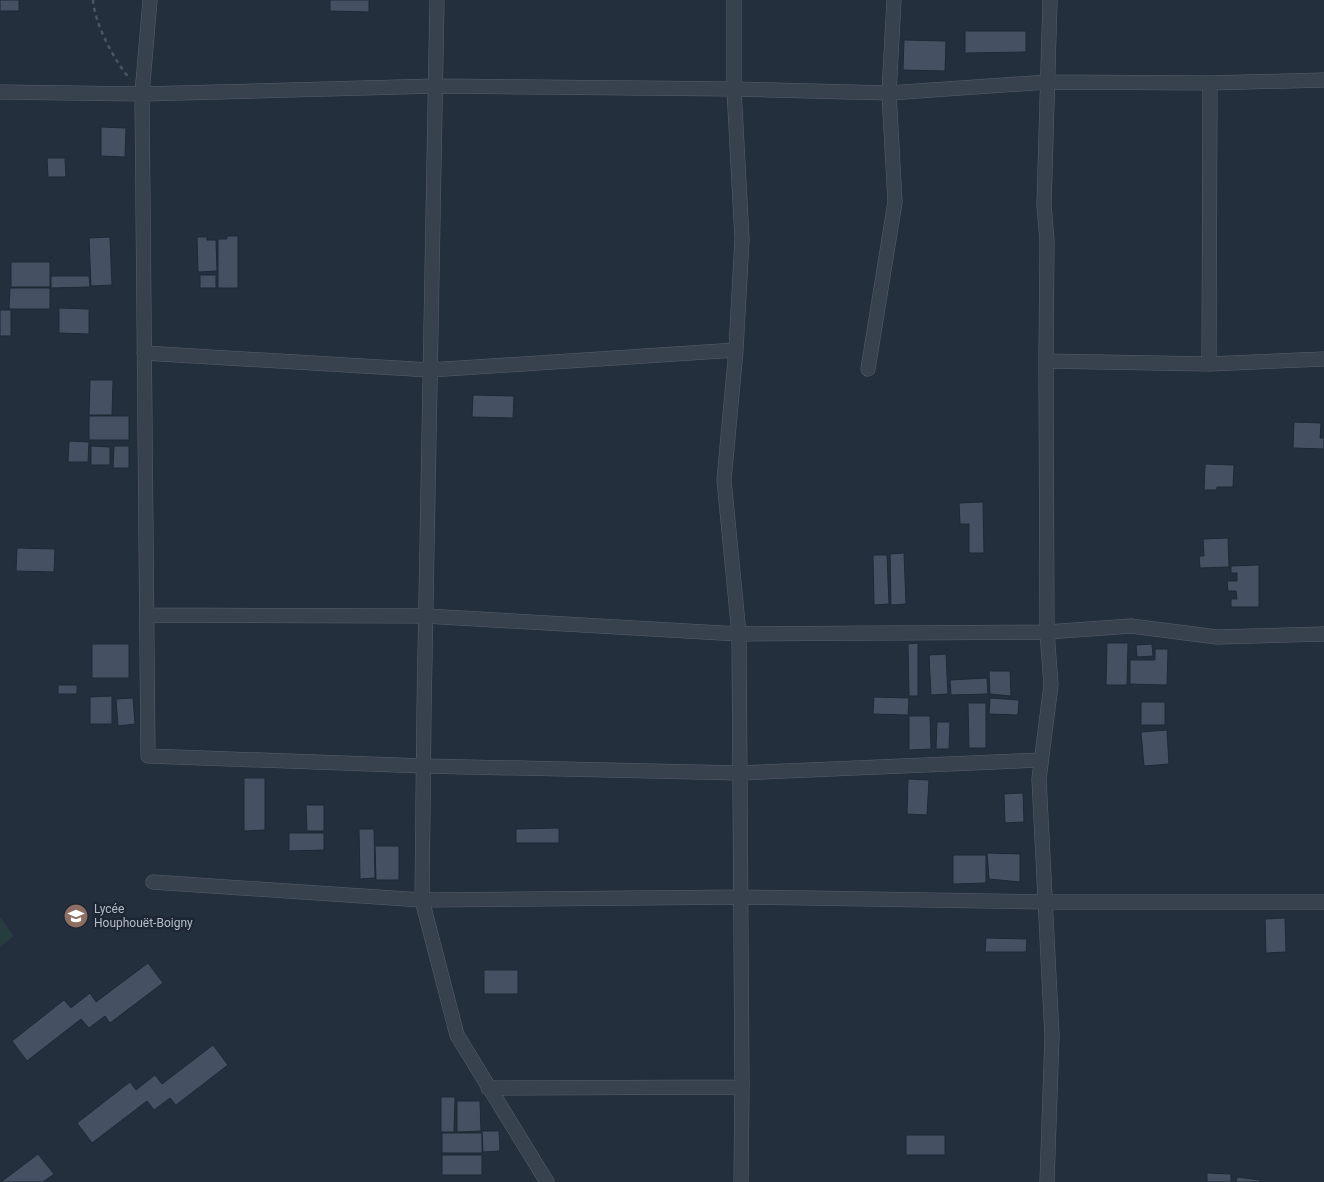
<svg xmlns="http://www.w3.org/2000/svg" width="1324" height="1182" viewBox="0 0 1324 1182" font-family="Roboto,sans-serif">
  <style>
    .green { fill: #263c3f }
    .building { fill: #455162; stroke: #1f2835 }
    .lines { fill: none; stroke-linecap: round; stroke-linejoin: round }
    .minor-casing { stroke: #565f6c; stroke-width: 15 }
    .path { stroke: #44595c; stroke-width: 2.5; stroke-dasharray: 4 4; stroke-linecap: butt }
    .minor { stroke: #38414e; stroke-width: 14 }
    .labels { text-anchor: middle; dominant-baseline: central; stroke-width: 5; stroke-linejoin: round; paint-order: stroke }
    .poi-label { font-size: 12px; fill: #b4bcc9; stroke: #1d2633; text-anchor: start }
  </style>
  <rect width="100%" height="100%" fill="#242f3e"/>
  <path class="green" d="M0,917l14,19 -14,11z"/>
  <path class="building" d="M0,0h19v11h-19z
    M330,0h39v12l-39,-1z
    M965,31h61v21l-61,1z
    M904,40l42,1 -1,30 -42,-1z
    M101,127l25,1 -1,29 -24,-1z
    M47,158h18l1,19h-18z
    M227,236h11v52h-20v-49h9z
    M110,237l2,48 -21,1 -2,-48z
    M197,237h10v3h9l1,31 -19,1z
    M11,262h39v25h-39z
    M200,275h16v13h-16z
    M51,276h38l1,11 -39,1z
    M10,288h40v21h-41z
    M59,308l30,1v25l-30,-1z
    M0,310h11v26h-11z
    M90,380h23l-1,35h-23z
    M473,395l41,1 -1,22 -41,-1z
    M89,416h40v24h-40z
    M1294,422l27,1 -1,15h4v11l-31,-1z
    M69,441l20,1 -1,20h-20z
    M91,446l19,1v18h-19z
    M114,446h15v22h-16z
    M1205,464l29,1 -1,22h-16l-1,3h-12z
    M983,502l1,51h-15v-29h-9l-1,-21z
    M1228,538l1,29 -29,1 -1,-12h5l-1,-17z
    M17,548l38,1 -1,23 -38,-1z
    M904,553l2,51 -15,1 -1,-51z
    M873,555h14l2,49 -15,1z
    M1259,565v42h-28v-8h6l-1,-8h-8l-1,-10h10v-8h-6v-7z
    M918,643v53h-9l-1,-52z
    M1107,643h21l-1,42h-21z
    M92,644h37v34h-37z
    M1152,644l1,12 -16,1 -1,-12z
    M1155,649h13l-1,36 -37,-1v-24h25z
    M946,654l2,40 -17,1 -2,-40z
    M989,671h21l1,25 -21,-2z
    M987,678l1,16 -37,1 -1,-15z
    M58,685h19v9h-19z
    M112,696v28h-22v-27z
    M874,697l35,1 -1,17 -35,-1z
    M133,698l2,26 -17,2 -2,-27z
    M990,698l29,2 -1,15 -29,-1z
    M1141,702h24v23h-24z
    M968,703h18v45h-17z
    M909,716h21l1,33 -22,1z
    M937,722h13l-1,27h-13z
    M1167,730l2,34 -25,2 -3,-34z
    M244,778h21v52l-21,1z
    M908,779l21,1 -2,35 -20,-1z
    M1023,793l1,29 -19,1 -1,-29z
    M306,805h18v26h-17z
    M559,828v15h-43v-14z
    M359,829h15l1,49 -15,1z
    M289,833h35v17l-35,1z
    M375,846h24v34h-23z
    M987,853l33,1v28l-31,-3z
    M953,855h33v28l-33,1z
    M1285,918l1,34 -20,1 -1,-34z
    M986,938l41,1 -1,13h-41z
    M148,963l15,20 -53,40 -5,-7 -16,12 -8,-9 -54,42 -15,-20 52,-41 7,8 19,-15 6,9z
    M484,970h34v24h-34z
    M213,1045l15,20 -52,40 -6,-7 -16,12 -7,-9 -55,42 -15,-20 53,-41 6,8 19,-15 7,9z
    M441,1097h14l-1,35h-13z
    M457,1101h23l1,30 -24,1z
    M482,1131h17l1,20 -17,1z
    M442,1133h40v20h-40z
    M906,1135h39v20h-39z
    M38,1154l16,20 -11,8h-42z
    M442,1155h40v20h-40z
    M1207,1173l24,1v8h-24z
    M1237,1177l23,3v2h-24z"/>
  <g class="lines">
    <defs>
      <path id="minor" d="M150,0l-8,94 6,662 276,10 316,7 301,-13
        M437,0l-13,711 -2,189 35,135 90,147
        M734,0v89l8,150 -6,111 -12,130 15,154 3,453 -1,95
        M0,92l142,2 294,-8 298,3 155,4 158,-11 163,1 114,-3
        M144,353l286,17 306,-20
        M1046,361l163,3 115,-5
        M1209,364l1,-281
        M868,369l27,-167 -6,-109 5,-93
        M147,615l278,1 314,18 308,-2 84,-6 86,11 107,-3
        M153,882l269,18 319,-3 304,5h279
        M488,1088l254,-1
        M1047,1182l5,-146 -13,-257 12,-94 -4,-53 -1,-271 1,-120 -3,-36 6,-205"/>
    </defs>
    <use href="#minor" class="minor-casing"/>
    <path class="path" d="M93,0c2,25 21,60 37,79"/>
    <use href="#minor" class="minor"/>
  </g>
  <defs>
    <symbol id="school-disc" viewBox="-11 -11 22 22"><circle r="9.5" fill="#8d6e63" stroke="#1d2633"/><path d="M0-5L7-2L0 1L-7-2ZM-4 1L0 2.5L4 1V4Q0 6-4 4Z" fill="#fff"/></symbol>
  </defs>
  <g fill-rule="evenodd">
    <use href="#school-disc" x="62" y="902" width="28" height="28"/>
  </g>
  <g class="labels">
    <g class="poi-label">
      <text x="94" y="909">Lycée<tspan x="94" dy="14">Houphouët-Boigny</tspan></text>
    </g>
  </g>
</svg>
